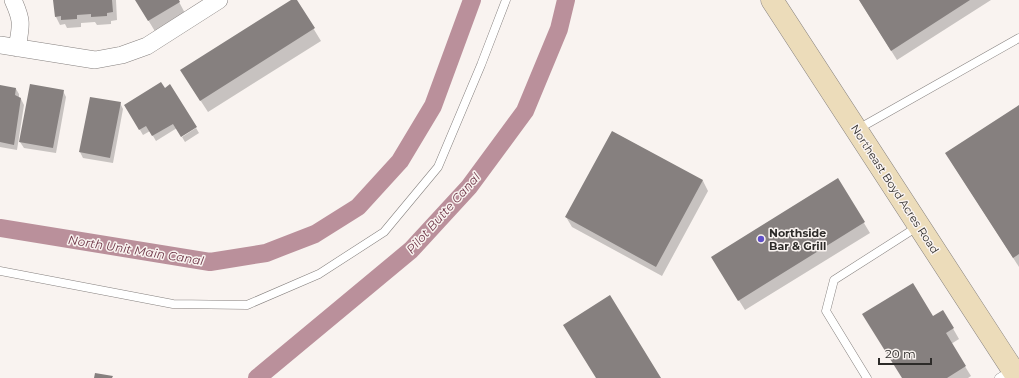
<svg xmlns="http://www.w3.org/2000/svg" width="1019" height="378" viewBox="0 0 1019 378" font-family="Montserrat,sans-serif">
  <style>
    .shadow { fill: #0003 }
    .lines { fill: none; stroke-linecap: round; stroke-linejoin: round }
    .canal { stroke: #ba909b; stroke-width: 18 }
    .building { fill: #86807f }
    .lane-casing { stroke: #86817f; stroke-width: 9 }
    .street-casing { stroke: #86817f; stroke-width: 18 }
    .secondary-casing { stroke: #86817f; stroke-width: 23 }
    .lane { stroke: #fff; stroke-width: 8 }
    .street { stroke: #fff; stroke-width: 17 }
    .secondary { stroke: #ecdcba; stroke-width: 22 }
    .poi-dot { fill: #5f4fc8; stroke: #f9f3f0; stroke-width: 1.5 }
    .labels { text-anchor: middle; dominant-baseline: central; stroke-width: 3; stroke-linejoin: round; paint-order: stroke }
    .street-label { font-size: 11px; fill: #2d2b29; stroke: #f9f3f0 }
    .poi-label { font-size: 11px; font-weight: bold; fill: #2d2b29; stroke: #f9f3f0; text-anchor: start }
    .water-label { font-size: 12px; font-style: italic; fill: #703849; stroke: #f9f3f0 }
  </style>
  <rect width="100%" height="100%" fill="#f9f3f0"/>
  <path class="shadow" d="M54,0h62l1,20 -6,1v3l-14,1 -2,-3 -14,1v4l-14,1 -2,-4 -5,1 -4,-8z
    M136,0h42l8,15 -30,18z
    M293,0h3l25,41 -113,71 -19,-29z
    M859,0h132l-94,60z
    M0,86l16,3 3,5v4l2,1 3,6 -7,45 -17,-3z
    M164,89l13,39 -21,13 -6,-10 -7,4 -18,-30z
    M63,91l3,6 -10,56 -32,-5 -4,-6z
    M120,103l3,6 -10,54 -30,-5 -3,-6z
    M1019,106v161l-67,-104z
    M196,128l3,5 -14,9 -3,-5z
    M613,132l90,49 5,10 -46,85 -90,-49 -6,-10z
    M838,180l32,53 -125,77 -27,-43z
    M943,311l16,28 -8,5 20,32 -3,2h-65z"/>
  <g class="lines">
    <path class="canal" d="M0,228l210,34 56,-9 49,-19 43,-27 42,-46 33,-55 39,-106
      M257,378l154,-128 58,-63 56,-76 34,-82 7,-29"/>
  </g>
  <path class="building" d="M53,0h59l1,12 -6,1v3l-16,1v-3l-14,1v4l-16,1v-4l-6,1z
    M135,0h44l1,2 -32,19z
    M291,0h6l18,28 -115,73 -20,-31z
    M859,0h111l-79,51z
    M161,82l4,6 5,-4 27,43 -16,10 -8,-13 -21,12 -6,-10 -7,4 -15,-25z
    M30,84l34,6 -11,58 -34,-6z
    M0,85l16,3 -1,7 6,3 -7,47 -14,-3z
    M90,97l31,5 -11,56 -31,-6z
    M1019,105v149l-6,4 -68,-105z
    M612,131l91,49 -47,87 -91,-50z
    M838,178l27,44 -127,79 -27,-44z
    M913,283l20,33 10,-6 11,18 -8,5 20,33 -19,12h-45l-40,-64z
    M610,295l51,83h-65l-33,-53z
    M95,373l18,3 -1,2h-18z"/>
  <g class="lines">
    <defs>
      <path id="lane" d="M858,129l161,-91
        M0,271l173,33 74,1 72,-31 65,-42 54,-65 43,-102 25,-65
        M867,378l-41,-67 8,-31 83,-53
        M999,378l13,-8"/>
      <path id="street" d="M13,0c10,22 8,25 4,48
        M0,45l95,15 27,-5 25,-9 72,-46"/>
      <path id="secondary" d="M772,0l246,378"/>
    </defs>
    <use href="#lane" class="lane-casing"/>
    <use href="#street" class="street-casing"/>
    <use href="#secondary" class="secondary-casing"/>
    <use href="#lane" class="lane"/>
    <use href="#street" class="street"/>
    <use href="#secondary" class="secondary"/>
  </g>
  <circle class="poi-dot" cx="761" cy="239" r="4"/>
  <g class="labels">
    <g class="street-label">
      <text transform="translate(895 189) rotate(57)">Northeast Boyd Acres Road</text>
    </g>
    <g class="poi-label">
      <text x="769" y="233">Northside<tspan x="769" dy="13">Bar &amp; Grill</tspan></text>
    </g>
    <g class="water-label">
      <text transform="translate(443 213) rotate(-48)">Pilot Butte Canal</text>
      <text transform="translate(136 250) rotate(9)">North Unit Main Canal</text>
    </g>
  </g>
  <path d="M879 358v6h52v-6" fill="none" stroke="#2d2b29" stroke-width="2"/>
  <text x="885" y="358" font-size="12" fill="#2d2b29" stroke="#f9f3f0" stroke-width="3" paint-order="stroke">20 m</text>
</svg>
